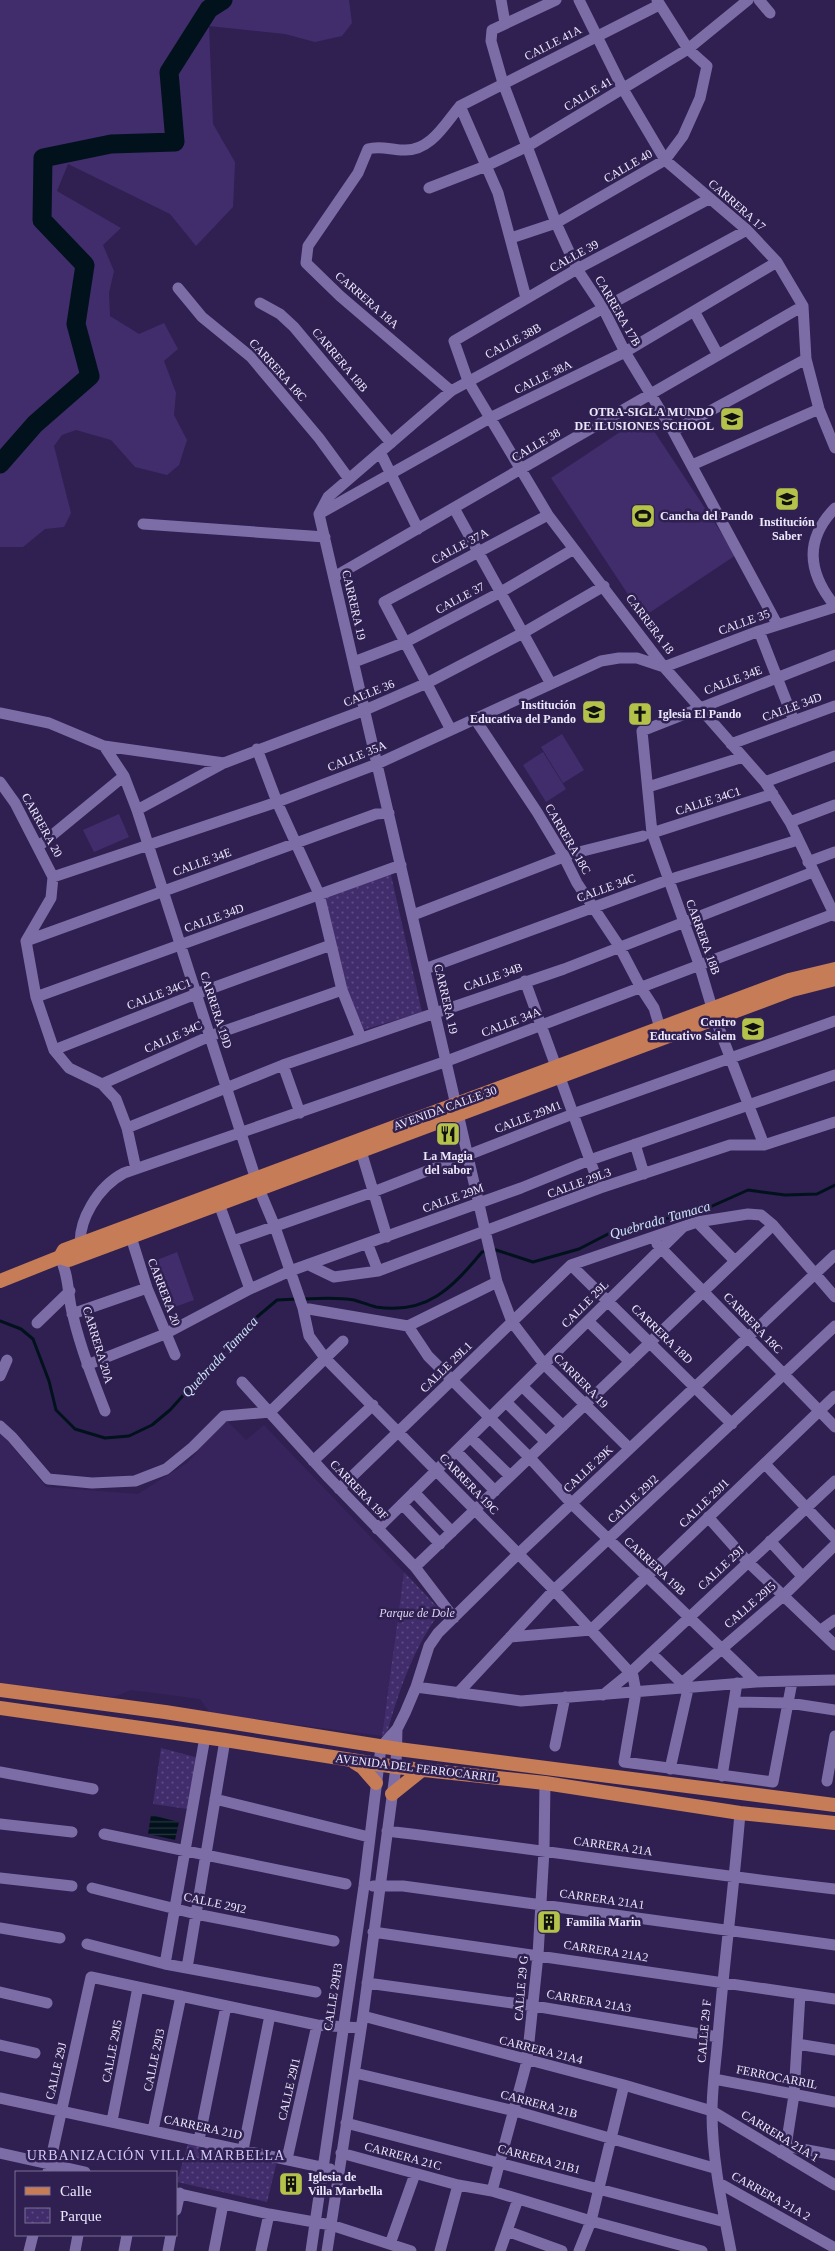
<svg xmlns="http://www.w3.org/2000/svg" width="835" height="2251" viewBox="0 0 835 2251" font-family="Georgia,serif">
  <style>
    .built { fill: #37245d }
    .grass { fill: #412d6c }
    .park { fill: url(#park-dots) }
    .water { fill: url(#water-rules) }
    .lines { fill: none; stroke-linecap: round; stroke-linejoin: round }
    .stream { stroke: #02121c; stroke-width: 3 }
    .river { stroke: #02121c; stroke-width: 19 }
    .minor { stroke: #7c6da6; stroke-width: 11 }
    .major { stroke: #c57c57; stroke-width: 14 }
    .labels { text-anchor: middle; dominant-baseline: central; stroke-width: 5; stroke-linejoin: round; paint-order: stroke }
    .street-label { font-size: 12px; fill: #ede9fc; stroke: #2f2051 }
    .poi-label { font-size: 12px; font-weight: bold; fill: #ede9fc; stroke: #2f2051; text-anchor: start }
    .park-label { font-size: 12px; font-style: italic; fill: #dbd5f0; stroke: #2f2051 }
    .water-label { font-size: 14px; font-style: italic; fill: #c8e3f4; stroke: #2f2051 }
    .neighbourhood-label { font-size: 14px; letter-spacing: 1px; fill: #d3c8fa; stroke: #2f2051 }
  </style>
  <defs>
    <pattern id="park-dots" width="8" height="8" patternUnits="userSpaceOnUse" patternTransform="scale(1.25)"><rect width="8" height="8" fill="#412d6c"/><path d="M2 2h.1M6 6h.1" fill="none" stroke="#5d4b82" stroke-width="1.8" stroke-linecap="round"/></pattern>
    <pattern id="water-rules" width="6" height="5" patternUnits="userSpaceOnUse" patternTransform="scale(1.25)"><rect width="6" height="5" fill="#02121c"/><path d="M0 2.5h6" fill="none" stroke="#27343e"/></pattern>
  </defs>
  <rect width="100%" height="100%" fill="#2f2051"/>
  <path class="built" d="M226,1420l20,20 18,-15 140,147 -22,164 -172,-23 -10,-14 -69,-9 -17,7 -114,-13v-252l46,55 92,7 49,-31z"/>
  <path class="grass" d="M0,0h349l3,23 -10,13 -27,6 -30,-8 -76,-8 4,98 22,38 -2,45 -37,39 -26,-32 -102,-50 -11,27 64,37 -18,17 11,26 -5,22 1,23 29,18 25,-11 14,26 -14,12 12,32 -2,22 13,25 -8,25 -12,10 -32,-8 -24,-27 -35,-10 -14,5 -8,11 17,67 -7,14 -19,2 -22,18h-23z
    M644,416l92,139 -93,62 -92,-139z
    M562,734l22,36 -21,13 -22,-36z
    M543,752l23,37 -20,13 -23,-37z
    M119,814l10,23 -35,15 -11,-22z
    M177,1252l17,48 -25,9 -17,-47z"/>
  <path class="park" d="M390,871l32,141 -62,19 -40,-132z
    M404,1572l37,39c-28,37 -43,82 -55,126l-4,-1z
    M161,1748l38,10 -11,51 -35,-5z
    M188,2143l89,18 -10,41 -90,-20z"/>
  <path class="water" d="M151,1815l28,7 -4,18 -27,-6z"/>
  <g class="lines">
    <path class="stream" d="M304,1299c16,-1 34,-2 50,1 7,2 14,5 22,7 51,8 76,-19 106,-55l14,-2 37,12 46,-13 31,-16 100,-26 38,-17 37,5 32,-1 18,-9
      M0,1321l21,8 12,10 16,42 7,29 19,19 30,9 24,-2 23,-11 18,-15 74,-82 33,-28 20,-1"/>
    <path class="river" d="M0,464l35,-40 55,-48 -14,-52 9,-59 -43,-45 1,-62 68,-14 64,-2 -6,-70 40,-63 14,-9"/>
    <path class="minor" d="M501,0l4,23
      M556,0l-64,30 -1,11 12,42 53,140 21,46 26,39 22,44 48,79 104,193
      M579,0l44,89 42,71 82,70 30,32 26,44 3,53 13,50 16,39
      M759,0l11,13
      M460,106l38,87 28,105
      M429,188l57,-22 42,-20 160,-97 60,-49
      M709,199l-132,70 -123,72 14,40 80,134 116,152 101,115 25,40 45,94
      M511,238l45,-15 109,-63 18,-24 17,-38 7,-32 -19,-17 -31,-49
      M178,288l24,29 49,40 68,81 30,41
      M260,303l20,11 14,13 97,116
      M694,311l24,44
      M451,391l-111,-95 -34,-33 2,-17 50,-73 10,-24c12,-4 23,1 35,1 27,2 42,-26 57,-44l199,-101
      M673,431l133,-72
      M380,452l38,77
      M692,465l127,-56
      M454,508l97,176
      M835,508c-31,32 -27,65 0,98
      M319,514l178,768 15,40 32,42 85,84
      M319,514l171,-96 135,-66 152,-90
      M319,514l9,-17 123,-106 296,-161
      M143,524l182,13
      M334,577l469,-271
      M759,631l35,90
      M354,662l52,-20 95,-50 73,-43
      M0,713l49,10 55,23 120,17
      M475,719l62,93 27,45 13,26 42,63 22,42 13,20 6,20
      M451,730l-67,-128 164,-87
      M731,744l104,-38
      M104,746l20,30 13,34 122,379 16,38 28,81 6,28 16,22 229,232 79,86 3,16 -12,70 149,20 19,-100
      M257,749l20,53 42,92 23,96 19,48
      M0,782l15,21 38,74 -2,21 -25,43 10,56 18,53 15,18 33,16 14,15 11,29 9,41
      M765,782l70,-26
      M648,787l95,-30
      M137,810l87,-47 141,-53 62,-27 96,-50 81,-47
      M790,822l45,-17
      M652,833l121,-39
      M39,846l85,-70
      M808,862l27,-10
      M53,877l224,-75 100,-38 224,-103 18,-3h18l27,9 95,-36 76,-24
      M413,915l158,-61 72,-18
      M26,941l350,-127 13,-1
      M425,969l243,-89 130,-40
      M525,981l75,207
      M36,997l365,-132
      M54,1050l142,-56 135,-49
      M283,1065l17,48
      M102,1084l108,-48 132,-46
      M127,1128l156,-63 281,-96 249,-97
      M635,1144l9,30
      M764,1145l-49,-127 -16,-54 -47,-131 -10,-102 193,-76
      M361,1151l26,86
      M219,1204l31,85
      M697,1222l38,39
      M131,1237l16,51 28,67
      M233,1241l140,-49 200,-78 262,-93
      M657,1244l178,183
      M368,1245l10,26
      M81,1250c-5,-29 18,-64 43,-77l323,-112 387,-147
      M60,1257c10,22 7,37 13,59 8,33 20,64 32,95
      M309,1265l25,12 44,-6 222,-83 130,-43h34l71,-23
      M571,1265l161,159
      M303,1308l105,18 89,-44
      M72,1314l75,-26
      M588,1321l42,41
      M37,1323l33,-32
      M408,1326l20,30 102,102 41,45 185,179
      M87,1365l78,-31 85,-45 40,-18 231,-83 69,-28 245,-85
      M0,1376l7,-16
      M242,1382l87,96 86,89 39,51
      M522,1386l41,40
      M506,1402l40,40
      M0,1426l12,11 36,42 44,4 43,-2 31,-12 27,-22 31,-31 46,-4 73,-71
      M470,1437l40,39
      M456,1451l39,40
      M313,1461l60,-56
      M765,1464l70,74
      M339,1489l232,-224 126,-43 51,-8 13,1 12,10 62,72
      M414,1492l38,40
      M402,1504l38,40
      M708,1517l40,45 87,83
      M377,1529l306,-302
      M770,1541l32,35
      M415,1567l358,-342
      M821,1630l14,-10
      M510,1637l81,-7 244,-234
      M651,1653l37,36 -18,80
      M682,1683l101,-87 52,-51
      M416,1687l105,14 235,-19 79,-2
      M458,1693l96,-103 281,-264
      M603,1695l27,-22 205,-192
      M734,1702l55,1 46,7
      M555,1746l10,-49
      M0,1772l93,17
      M722,1776l15,-93
      M827,1781l8,-45
      M215,1799l154,38
      M0,1824l72,8
      M387,1831c149,18 298,41 448,58
      M104,1834l242,50
      M0,1878l72,8
      M373,1886h30l432,59
      M92,1888l104,26 138,27
      M0,1928l60,10
      M373,1932l462,67
      M87,1944l78,20 151,28
      M165,1964l40,-227
      M187,1968l38,-228
      M367,1983l167,23 184,31
      M0,1992l47,11
      M363,2016l261,69 88,26 123,74
      M797,2044l38,6
      M0,2045l35,8
      M355,2073l160,38 199,57
      M714,2079l121,23
      M0,2098l330,71
      M112,2121l26,-134
      M346,2123l379,99
      M153,2130l28,-134
      M199,2140l27,-134
      M786,2146l49,9
      M243,2150l27,-135
      M0,2153l85,19
      M341,2153l117,32 34,6 99,30 111,30
      M781,2153l5,-7 8,-51 6,-101
      M287,2159l30,-134
      M48,2172l43,-195 226,48 44,3
      M719,2183l116,65
      M492,2191l35,-130 11,-106 6,-105 1,-67
      M176,2193l93,21 62,11 80,26
      M176,2210l4,-17
      M507,2231l55,20
      M390,2244l25,-70
      M29,2251l4,-16
      M75,2251l3,-16
      M124,2251l3,-16
      M168,2251l3,-16
      M214,2251l9,-47
      M261,2251l8,-37
      M311,2251l53,-365 17,-139 16,-18 8,-16 11,-26 13,-41 9,-13 79,-78 318,-300
      M327,2251l36,-235 33,-249 1,-38
      M440,2251l18,-66
      M500,2251l18,-52
      M579,2251l12,-30 33,-136
      M731,2251c-9,-46 -19,-92 -19,-139 0,-25 4,-51 6,-76 6,-74 16,-148 22,-223"/>
    <path class="major" d="M60,1257l9,3 723,-270 43,-11
      M0,1281l60,-24 4,-7 725,-270 46,-11
      M0,1690l165,22 233,37 437,56
      M0,1708l225,32 171,27 149,16 195,30 95,10
      M354,1762l8,5 14,16
      M392,1794l30,-24"/>
  </g>
  <defs>
    <symbol id="school-square" viewBox="-11 -11 22 22"><rect x="-9" y="-9" width="18" height="18" rx="4" fill="#b4c24a" stroke="#2f2051"/><path d="M0-5L7-2L0 1L-7-2ZM-4 1L0 2.5L4 1V4Q0 6-4 4Z" fill="#111"/></symbol>
    <symbol id="stadium-square" viewBox="-11 -11 22 22"><rect x="-9" y="-9" width="18" height="18" rx="4" fill="#b4c24a" stroke="#2f2051"/><path d="M0-5a6.5 5 0 1 0 0 10a6.5 5 0 1 0 0-10ZM-3.5-1.8h7v3.6h-7Z" fill="#111"/></symbol>
    <symbol id="church-square" viewBox="-11 -11 22 22"><rect x="-9" y="-9" width="18" height="18" rx="4" fill="#b4c24a" stroke="#2f2051"/><path d="M-1.2-6h2.4v3.5h3.3v2.4h-3.3V6h-2.4V-.1h-3.3v-2.4h3.3Z" fill="#111"/></symbol>
    <symbol id="restaurant-square" viewBox="-11 -11 22 22"><rect x="-9" y="-9" width="18" height="18" rx="4" fill="#b4c24a" stroke="#2f2051"/><path d="M-5-6h1v4h1v-4h1v4h1v-4h1v5L-1.5 .5V6h-2V.5L-5-1ZM5-6V6H3V1.5H1.5Q1.5-4 5-6Z" fill="#111"/></symbol>
    <symbol id="building-square" viewBox="-11 -11 22 22"><rect x="-9" y="-9" width="18" height="18" rx="4" fill="#b4c24a" stroke="#2f2051"/><path d="M-4-6H4V6H1V3H-1V6H-4ZM-2.5-4.3h1.7v1.8h-1.7ZM.8-4.3h1.7v1.8H.8ZM-2.5-1h1.7V.8h-1.7ZM.8-1h1.7V.8H.8Z" fill="#111"/></symbol>
  </defs>
  <g fill-rule="evenodd">
    <use href="#school-square" x="718" y="405" width="28" height="28"/>
    <use href="#school-square" x="773" y="485" width="28" height="28"/>
    <use href="#stadium-square" x="629" y="502" width="28" height="28"/>
    <use href="#school-square" x="580" y="698" width="28" height="28"/>
    <use href="#church-square" x="626" y="700" width="28" height="28"/>
    <use href="#school-square" x="739" y="1015" width="28" height="28"/>
    <use href="#restaurant-square" x="434" y="1120" width="28" height="28"/>
    <use href="#building-square" x="535" y="1908" width="28" height="28"/>
    <use href="#building-square" x="277" y="2170" width="28" height="28"/>
  </g>
  <g class="labels">
    <g class="street-label">
      <text transform="translate(553 43) rotate(-27)">CALLE 41A</text>
      <text transform="translate(588 94) rotate(-31)">CALLE 41</text>
      <text transform="translate(628 166) rotate(-30)">CALLE 40</text>
      <text transform="translate(737 205) rotate(41)">CARRERA 17</text>
      <text transform="translate(574 256) rotate(-29)">CALLE 39</text>
      <text transform="translate(367 300) rotate(41)">CARRERA 18A</text>
      <text transform="translate(618 311) rotate(60)">CARRERA 17B</text>
      <text transform="translate(513 341) rotate(-28)">CALLE 38B</text>
      <text transform="translate(340 360) rotate(50)">CARRERA 18B</text>
      <text transform="translate(278 370) rotate(48)">CARRERA 18C</text>
      <text transform="translate(543 377) rotate(-26)">CALLE 38A</text>
      <text transform="translate(536 445) rotate(-30)">CALLE 38</text>
      <text transform="translate(460 546) rotate(-28)">CALLE 37A</text>
      <text transform="translate(460 598) rotate(-28)">CALLE 37</text>
      <text transform="translate(354 605) rotate(77)">CARRERA 19</text>
      <text transform="translate(744 622) rotate(-20)">CALLE 35</text>
      <text transform="translate(650 624) rotate(53)">CARRERA 18</text>
      <text transform="translate(733 680) rotate(-21)">CALLE 34E</text>
      <text transform="translate(369 693) rotate(-22)">CALLE 36</text>
      <text transform="translate(792 707) rotate(-20)">CALLE 34D</text>
      <text transform="translate(357 756) rotate(-22)">CALLE 35A</text>
      <text transform="translate(708 801) rotate(-18)">CALLE 34C1</text>
      <text transform="translate(42 825) rotate(61)">CARRERA 20</text>
      <text transform="translate(568 839) rotate(60)">CARRERA 18C</text>
      <text transform="translate(202 862) rotate(-20)">CALLE 34E</text>
      <text transform="translate(606 888) rotate(-20)">CALLE 34C</text>
      <text transform="translate(214 918) rotate(-20)">CALLE 34D</text>
      <text transform="translate(703 937) rotate(70)">CARRERA 18B</text>
      <text transform="translate(493 977) rotate(-20)">CALLE 34B</text>
      <text transform="translate(159 994) rotate(-21)">CALLE 34C1</text>
      <text transform="translate(446 999) rotate(77)">CARRERA 19</text>
      <text transform="translate(216 1010) rotate(72)">CARRERA 19D</text>
      <text transform="translate(511 1022) rotate(-21)">CALLE 34A</text>
      <text transform="translate(173 1037) rotate(-24)">CALLE 34C</text>
      <text transform="translate(445 1108) rotate(-20)">AVENIDA CALLE 30</text>
      <text transform="translate(528 1117) rotate(-21)">CALLE 29M1</text>
      <text transform="translate(579 1183) rotate(-20)">CALLE 29L3</text>
      <text transform="translate(453 1198) rotate(-20)">CALLE 29M</text>
      <text transform="translate(164 1292) rotate(69)">CARRERA 20</text>
      <text transform="translate(585 1304) rotate(-45)">CALLE 29L</text>
      <text transform="translate(753 1323) rotate(46)">CARRERA 18C</text>
      <text transform="translate(662 1334) rotate(44)">CARRERA 18D</text>
      <text transform="translate(98 1345) rotate(73)">CARRERA 20A</text>
      <text transform="translate(446 1367) rotate(-44)">CALLE 29L1</text>
      <text transform="translate(581 1381) rotate(45)">CARRERA 19</text>
      <text transform="translate(588 1469) rotate(-43)">CALLE 29K</text>
      <text transform="translate(469 1484) rotate(46)">CARRERA 19C</text>
      <text transform="translate(359 1490) rotate(46)">CARRERA 19F</text>
      <text transform="translate(633 1499) rotate(-43)">CALLE 29J2</text>
      <text transform="translate(704 1503) rotate(-44)">CALLE 29J1</text>
      <text transform="translate(655 1566) rotate(43)">CARRERA 19B</text>
      <text transform="translate(721 1568) rotate(-43)">CALLE 29J</text>
      <text transform="translate(750 1605) rotate(-41)">CALLE 29I5</text>
      <text transform="translate(417 1768) rotate(7)">AVENIDA DEL FERROCARRIL</text>
      <text transform="translate(613 1846) rotate(8)">CARRERA 21A</text>
      <text transform="translate(602 1899) rotate(8)">CARRERA 21A1</text>
      <text transform="translate(215 1903) rotate(12)">CALLE 29I2</text>
      <text transform="translate(606 1951) rotate(9)">CARRERA 21A2</text>
      <text transform="translate(521 1988) rotate(-85)">CALLE 29 G</text>
      <text transform="translate(333 1997) rotate(-81)">CALLE 29H3</text>
      <text transform="translate(589 2001) rotate(10)">CARRERA 21A3</text>
      <text transform="translate(704 2031) rotate(-85)">CALLE 29 F</text>
      <text transform="translate(541 2050) rotate(14)">CARRERA 21A4</text>
      <text transform="translate(112 2051) rotate(-79)">CALLE 29I5</text>
      <text transform="translate(154 2060) rotate(-78)">CALLE 29I3</text>
      <text transform="translate(56 2071) rotate(-77)">CALLE 29J</text>
      <text transform="translate(777 2077) rotate(11)">FERROCARRIL</text>
      <text transform="translate(289 2089) rotate(-77)">CALLE 29I1</text>
      <text transform="translate(539 2104) rotate(15)">CARRERA 21B</text>
      <text transform="translate(203 2127) rotate(12)">CARRERA 21D</text>
      <text transform="translate(780 2136) rotate(31)">CARRERA 21A 1</text>
      <text transform="translate(403 2156) rotate(15)">CARRERA 21C</text>
      <text transform="translate(539 2159) rotate(15)">CARRERA 21B1</text>
      <text transform="translate(771 2196) rotate(29)">CARRERA 21A 2</text>
    </g>
    <g class="poi-label">
      <text x="714" y="412" text-anchor="end">OTRA-SIGLA MUNDO<tspan x="714" dy="14">DE ILUSIONES SCHOOL</tspan></text>
      <text x="660" y="516">Cancha del Pando</text>
      <text x="787" y="522" text-anchor="middle">Institución<tspan x="787" dy="14">Saber</tspan></text>
      <text x="576" y="705" text-anchor="end">Institución<tspan x="576" dy="14">Educativa del Pando</tspan></text>
      <text x="658" y="714">Iglesia El Pando</text>
      <text x="736" y="1022" text-anchor="end">Centro<tspan x="736" dy="14">Educativo Salem</tspan></text>
      <text x="448" y="1156" text-anchor="middle">La Magia<tspan x="448" dy="14">del sabor</tspan></text>
      <text x="566" y="1922">Familia Marin</text>
      <text x="308" y="2177">Iglesia de<tspan x="308" dy="14">Villa Marbella</tspan></text>
    </g>
    <g class="park-label">
      <text x="417" y="1613">Parque de Dole</text>
    </g>
    <g class="water-label">
      <text transform="translate(660 1220) rotate(-16)">Quebrada Tamaca</text>
      <text transform="translate(220 1357) rotate(-47)">Quebrada Tamaca</text>
    </g>
    <g class="neighbourhood-label">
      <text x="156" y="2155">URBANIZACIÓN VILLA MARBELLA</text>
    </g>
  </g>
  <rect x="15" y="2171" width="162" height="65" fill="#2f2051" stroke="#7b7095"/>
  <rect x="25" y="2187" width="25" height="8" fill="#c57c57" stroke="#7b7095"/>
  <text x="60" y="2196" font-size="15" fill="#ede9fc">Calle</text>
  <rect x="25" y="2208" width="25" height="15" fill="url(#park-dots)" stroke="#7b7095"/>
  <text x="60" y="2221" font-size="15" fill="#ede9fc">Parque</text>
</svg>
